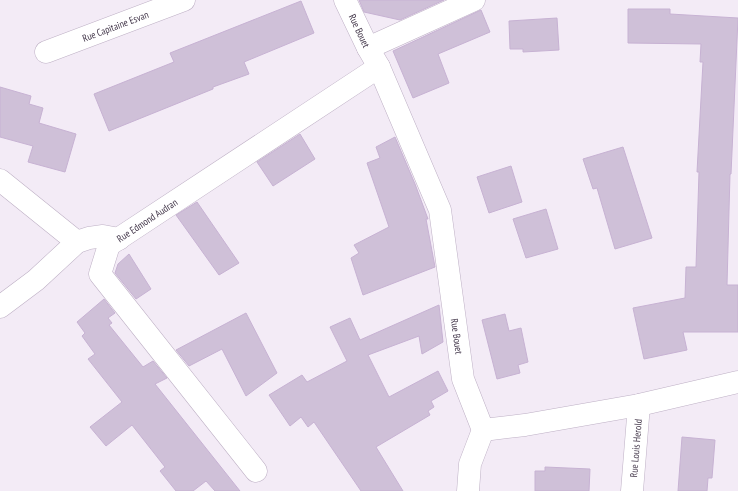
<svg xmlns="http://www.w3.org/2000/svg" width="738" height="491" viewBox="0 0 738 491" font-family="'PT Sans Narrow',sans-serif">
  <style>
    .building { fill: #cfc0d8; stroke: #c7b2d3 }
    .lines { fill: none; stroke-linecap: round; stroke-linejoin: round }
    .minor-casing { stroke: #beb0c5; stroke-width: 23 }
    .minor { stroke: #fff; stroke-width: 22 }
    .labels { text-anchor: middle; dominant-baseline: central; stroke-width: 3.5; stroke-linejoin: round; paint-order: stroke }
    .street-label { font-size: 10px; fill: #44384b; stroke: #fff }
  </style>
  <rect width="100%" height="100%" fill="#f3ebf6"/>
  <path class="building" d="M359,0h85l-44,20 -36,-8z
    M301,1l13,32 -70,29 5,12 -36,13v2l-104,42 -15,-37 80,-32 -4,-9z
    M628,9h42v5l68,4 -7,156h-1l-3,111h11v47h-55l4,18 -43,9 -11,-51 52,-10 1,-31h10l3,-95h-2l6,-110h-3l1,-18 -73,-1z
    M481,10l9,22 -52,22 11,29 -36,15 -20,-47z
    M557,18l2,32 -36,2v-3h-13l-1,-28z
    M0,87l31,9 -2,8 14,4 -4,15 37,11 -11,38 -37,-10 5,-16 -33,-9z
    M300,134l15,25 -42,27 -16,-24z
    M395,137l20,47 13,35h-2l9,48 -72,28 -12,-37 8,-5 -5,-8 35,-18 -22,-64 13,-5 -4,-11z
    M623,147l29,91 -37,11 -18,-61 -4,1 -10,-30z
    M511,166l11,36 -33,11 -12,-36z
    M197,202l42,61 -20,12 -43,-60z
    M546,209l12,40 -32,9 -13,-39z
    M129,254l22,35 -15,10 -21,-26 3,-9z
    M104,299l11,14 -7,5 4,5 -3,2 34,42 10,-6 14,17 -12,6 85,107h-25l-9,-10 -13,10h-17l-16,-20 5,-4 -33,-42 -26,21 -16,-19 32,-25 -34,-43 7,-5 -13,-18 3,-3 -8,-11z
    M439,305l4,37 -21,12 -3,-18 -51,19 21,42 49,-26 10,20 -17,10 3,6 -6,4 2,4 -54,32 27,44h-42l-47,-69 -6,5 -7,-10 -11,9 -21,-31 33,-20 5,7 40,-21 -17,-34 20,-9 10,22z
    M246,313l31,60 -31,23 -24,-47 -33,17 -13,-16z
    M505,314l4,17 12,-3 7,34 -10,3 2,8 -23,6 -15,-59z
    M682,437l33,3 -3,38h-4l-1,13h-29z
    M545,467l45,2 -1,22h-54v-20h10z"/>
  <g class="lines">
    <defs>
      <g id="minor">
        <path id="s1" d="M345,0l23,48 11,19 61,143 23,169 20,51 42,-5 114,-20 99,-23"/>
        <path d="M368,48l106,-48"/>
        <path id="s2" d="M46,52l138,-52"/>
        <path d="M0,180l77,62"/>
        <path d="M0,307l36,-27 41,-38 12,-4 14,-2 16,3"/>
        <path id="s3" d="M256,471l-156,-197 9,-29 270,-178"/>
        <path d="M468,491l2,-27 13,-34"/>
        <path id="s4" d="M632,491l7,-86"/>
      </g>
    </defs>
    <use href="#minor" class="minor-casing"/>
    <use href="#minor" class="minor"/>
  </g>
  <g class="labels">
    <g class="street-label">
      <text stroke="none"><textPath href="#s2" startOffset="74">Rue Capitaine Esvan</textPath></text>
      <text stroke="none"><textPath href="#s1" startOffset="34">Rue Bouet</textPath></text>
      <text stroke="none"><textPath href="#s3" startOffset="327">Rue Edmond Audran</textPath></text>
      <text stroke="none"><textPath href="#s1" startOffset="358">Rue Bouet</textPath></text>
      <text stroke="none"><textPath href="#s4" startOffset="43">Rue Louis Herold</textPath></text>
    </g>
  </g>
</svg>
